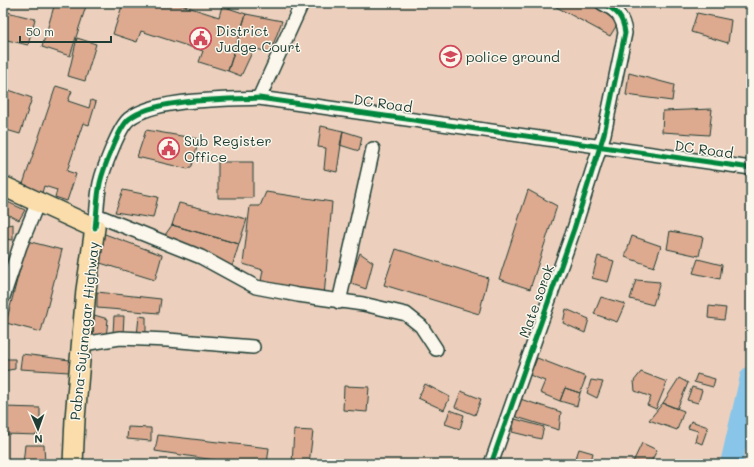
<svg xmlns="http://www.w3.org/2000/svg" width="754" height="467" viewBox="0 0 754 467" font-family="Mali,sans-serif">
  <style>
    .built { fill: #ecd0bd }
    .lines { fill: none; stroke-linecap: round; stroke-linejoin: round }
    .river { stroke: #89c5e8; stroke-width: 22 }
    .building { fill: #ddaa90; stroke: #1f3d34 }
    .minor-casing { stroke: #1f3d34; stroke-width: 16 }
    .highway-casing { stroke: #1f3d34; stroke-width: 22 }
    .minor { stroke: #fbf7ec; stroke-width: 13 }
    .highway { stroke: #faddab; stroke-width: 19 }
    .cycleway-casing { stroke: #fbf7ec; stroke-width: 8 }
    .cycleway { stroke: #00873e; stroke-width: 5 }
    .labels { text-anchor: middle; dominant-baseline: central; stroke-width: 3; stroke-linejoin: round; paint-order: stroke }
    .poi-label { font-size: 14px; fill: #1f3d34; stroke: #fbf7ec; text-anchor: start }
    .street-label { font-size: 14px; fill: #1f3d34; stroke: #fbf7ec }
  </style>
  <rect width="100%" height="100%" fill="#f2e0d0"/>
  <filter id="ink" filterUnits="userSpaceOnUse"><feTurbulence type="fractalNoise" baseFrequency=".025" numOctaves="2"/><feDisplacementMap in="SourceGraphic" scale="8" xChannelSelector="R" yChannelSelector="G"/><feConvolveMatrix kernelMatrix="1 2 1 2 8 2 1 2 1" color-interpolation-filters="sRGB"/></filter>
  <g filter="url(#ink)">
    <path class="built" d="M3,3h748v461h-748z"/>
    <g class="lines">
      <path class="river" d="M731,464l20,-87"/>
    </g>
    <path class="building" d="M55,3h32l-17,53 -28,-9z
      M123,3h52l44,14 3,-11 24,8 -18,57 -29,-9 4,-11 -62,-20 -4,11 -24,-8z
      M549,3h40l31,17 -10,16z
      M3,11l32,8 -7,26 -25,-6z
      M697,13l34,7 -3,23 -37,-11z
      M246,14l36,7 -12,32 -16,-5 -13,28 -13,-5z
      M77,38l19,6 -11,37 -17,-5z
      M629,73l45,12 -2,16 -46,-6z
      M56,86l16,5 -4,10 21,7 2,-8 5,2 -7,23 -6,-2 -16,48 9,3 -9,27 -12,-4 2,-7 -13,-4 -3,10 -20,-6z
      M3,88l29,10 -12,36 -17,-5z
      M712,109l-3,26 -47,-3 1,-21z
      M321,126l22,5 -6,41 -13,-3 2,-21 -8,-1z
      M146,130l53,9 -7,27 -4,3 -51,-12z
      M343,131l19,6 -3,14 -19,-6z
      M218,162h35v36h-35z
      M123,190l35,7 -5,21 -38,-6z
      M528,190l29,16 -27,83 -31,-10z
      M266,192l66,10 -8,95 -64,-10 3,-17 -20,-6 7,-58h10z
      M3,200l22,10 -6,10 -16,-8z
      M179,203l68,16 -8,25 -67,-19z
      M13,224v16l-10,-1v-13z
      M172,225l67,19 -7,23 -67,-32z
      M670,231l33,6 -4,19 -32,-7z
      M102,233l60,22 -7,25 -58,-18z
      M632,236l29,10 -7,21 -29,-10z
      M27,241l35,9 -21,82 -35,-9z
      M396,249l92,29 -9,36 -95,-29z
      M360,253l13,9 -7,27 -17,-6z
      M598,256l16,5 -6,21 -16,-4z
      M698,259l24,6 -2,14 -27,-6z
      M636,280l24,2 -7,23 -23,-6z
      M97,292l64,7 -2,14 -62,-5z
      M601,297l24,7 -8,18 -23,-8z
      M709,306l17,2 -2,12 -16,-2z
      M566,309l23,10 -4,14 -22,-10z
      M94,315l14,4 -2,19 -13,-2z
      M114,316h10l-1,18 -10,-1z
      M139,316l7,1v19h-9z
      M22,354l48,6 -1,12 -49,-3z
      M537,358l49,19 -6,16 -15,-5 -5,13 -20,-8 5,-12 -18,-7 2,-9 5,1z
      M3,359h12v10l-12,2z
      M641,372l26,10 -11,27 -9,-4 4,-8 -16,-6 -1,-10z
      M697,374l18,5 -2,8 -19,-5z
      M679,378l9,5 -11,26 -14,-6z
      M591,380l12,2 -6,16 -10,-5z
      M425,384l25,13 -6,13 -26,-12z
      M344,386l25,1 -2,25 -24,-2z
      M692,387l10,3 -4,13 -11,-3z
      M565,388l15,5 -3,13 -17,-5z
      M461,391l20,8 -6,16 -20,-8z
      M517,398l44,14 -2,18 -49,-15z
      M663,403l21,8 -7,19 -28,-10z
      M3,407l37,1v27l-37,-1z
      M450,410l14,5 -4,14 -15,-5z
      M515,419l29,8 -3,12 -29,-7z
      M691,421l17,6 -6,17 -7,-3 3,-10 -10,-3z
      M128,427l23,1v13l-24,-2z
      M294,430l19,1 -4,33h-17z
      M158,435l111,13 -2,16h-26l-86,-13z
      M642,443l15,7 -7,14 -17,-2z
      M25,445h19l1,19h-22z
      M579,449l14,4 -3,11h-16z
      M608,461l10,3h-11z"/>
    <g class="lines">
      <defs>
        <path id="minor" d="M259,98l43,-95
          M96,215l105,42 55,30 42,8 65,9 43,10 15,12 15,23
          M95,228c2,-15 2,-31 5,-45 3,-13 19,-56 29,-64 26,-21 96,-19 130,-21l492,70
          M3,297l17,-51 18,-44
          M339,302l34,-153
          M83,344l37,-6 48,2 85,7
          M491,464l83,-235 30,-95 21,-101c-2,-17 -9,-23 -23,-30"/>
        <path id="highway" d="M3,186l92,42 -9,62 -11,129 -2,45"/>
      </defs>
      <use href="#minor" class="minor-casing"/>
      <use href="#highway" class="highway-casing"/>
      <use href="#minor" class="minor"/>
      <use href="#highway" class="highway"/>
      <defs>
        <path id="cycleway" d="M95,228c2,-15 2,-31 5,-45 3,-13 19,-56 29,-64 26,-21 96,-19 130,-21l492,70
          M491,464l83,-235 30,-95 21,-101c-2,-17 -9,-23 -23,-30"/>
      </defs>
      <use href="#cycleway" class="cycleway-casing"/>
      <use href="#cycleway" class="cycleway"/>
    </g>
  </g>
  <defs>
    <symbol id="civic-ring" viewBox="-11 -11 22 22"><circle r="9.5" fill="#fbf7ec" stroke="#d1495b" stroke-width="1.5"/><path d="M-.6-6.5H3V-4.5H.6V-3L4-1V1h2V6H-6V1h2V-1L-.6-3ZM-1.2 2.5V6h2.4V2.5Z" fill="#d1495b"/></symbol>
    <symbol id="university-ring" viewBox="-11 -11 22 22"><circle r="9.5" fill="#fbf7ec" stroke="#d1495b" stroke-width="1.5"/><path d="M0-5L7-2L0 1L-7-2ZM-4 1L0 2.5L4 1V4Q0 6-4 4Z" fill="#d1495b"/></symbol>
  </defs>
  <g fill-rule="evenodd">
    <use href="#civic-ring" x="188" y="26" width="25" height="25"/>
    <use href="#university-ring" x="438" y="44" width="25" height="25"/>
    <use href="#civic-ring" x="156" y="136" width="25" height="25"/>
  </g>
  <g class="labels">
    <g class="poi-label">
      <text x="216" y="30">District<tspan x="216" dy="16">Judge Court</tspan></text>
      <text x="466" y="56">police ground</text>
      <text x="184" y="140">Sub Register<tspan x="184" dy="16">Office</tspan></text>
    </g>
    <g class="street-label">
      <text transform="translate(383 103) rotate(8)">DC Road</text>
      <text transform="translate(704 149) rotate(8)">DC Road</text>
      <text transform="translate(536 301) rotate(-70)">Mate sorok</text>
      <text transform="translate(84 331) rotate(-84)">Pabna-Sujanagar Highway</text>
    </g>
  </g>
  <rect width="754" height="467" fill="none" stroke="#fbf7ec" stroke-width="16"/>
  <rect x="8" y="8" width="738" height="451" fill="none" stroke="#1f3d34" stroke-width="1.5" filter="url(#ink)"/>
  <g transform="translate(38 429) rotate(178)" stroke="#fbf7ec" stroke-width="3" paint-order="stroke">
  <path d="M0-3L7 15L0 10L-7 15Z" fill="#1f3d34"/>
  <text y="-6" font-size="11" font-weight="bold" text-anchor="middle" fill="#1f3d34">N</text>
  </g>
  <path d="M20 36v6h91v-6" fill="none" stroke="#1f3d34" stroke-width="2"/>
  <text x="26" y="36" font-size="12" fill="#1f3d34" stroke="#fbf7ec" stroke-width="3" paint-order="stroke">50 m</text>
</svg>
